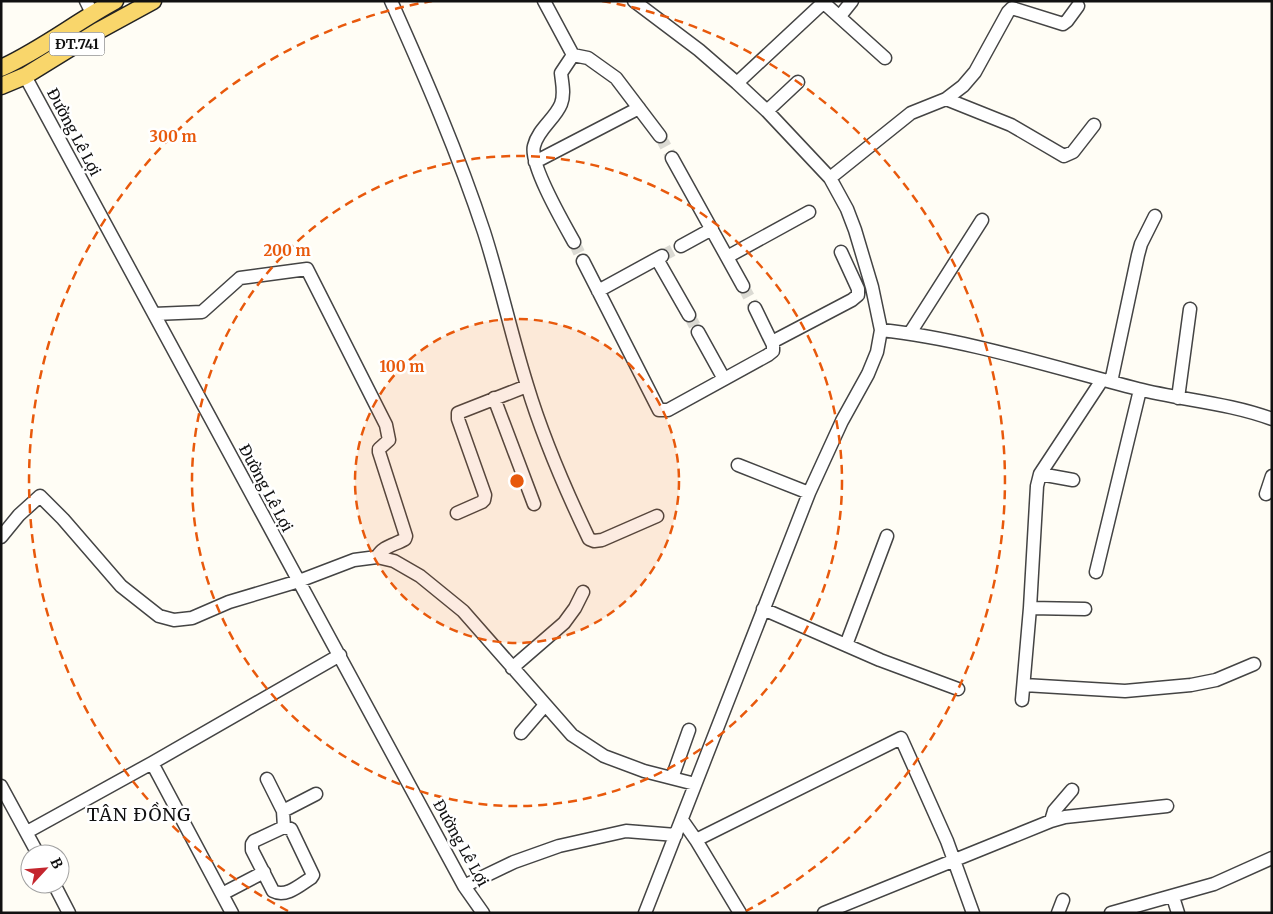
<svg xmlns="http://www.w3.org/2000/svg" width="1273" height="914" viewBox="0 0 1273 914" font-family="Merriweather,serif">
  <style>
    .lines { fill: none; stroke-linecap: round; stroke-linejoin: round }
    .minor-tunnel { stroke: #dbdad3; stroke-width: 12; stroke-dasharray: 12 6; stroke-linecap: butt }
    .minor-casing { stroke: #444; stroke-width: 15 }
    .major-casing { stroke: #222; stroke-width: 19 }
    .minor { stroke: #fff; stroke-width: 12 }
    .major { stroke: #f9d66b; stroke-width: 16 }
    .ring { fill: none; stroke: #e8590c; stroke-width: 2.5; stroke-dasharray: 9 6 }
    .labels { text-anchor: middle; dominant-baseline: central; stroke-width: 5; stroke-linejoin: round; paint-order: stroke }
    .shield { fill: #fff; stroke: #585858; stroke-width: 1 }
    .shield-label { font-size: 14px; font-weight: bold; fill: #111 }
    .street-label { font-size: 15px; fill: #111; stroke: #fff }
    .quarter-label { font-size: 18px; letter-spacing: 1px; fill: #111; stroke: #fff }
    .centre { fill: #e8590c; stroke: #fff; stroke-width: 2.5 }
    .ring-label { font-size: 15px; text-anchor: middle; font-weight: bold; fill: #e8590c; stroke: #fff; stroke-width: 5; stroke-linejoin: round; paint-order: stroke }
  </style>
  <rect width="100%" height="100%" fill="#fffdf5"/>
  <g class="lines">
    <path class="minor-tunnel" d="M660,136l12,22
      M574,242l9,19
      M662,256l19,-10
      M743,286l12,22
      M689,315l9,17"/>
    <defs>
      <path id="minor" d="M86,1l6,12
        M391,1c34,76 67,152 93,231 16,50 27,102 43,153 16,53 38,104 62,154l5,2 8,-1 55,-24
        M544,1l29,54
        M634,1l65,49 38,33 30,28 63,67 17,31 8,21 17,57 9,43 -4,22 -9,22 -26,47 -33,72 -164,420
        M824,3l61,55
        M840,16l12,-15
        M573,55l-12,18c1,10 4,21 0,31 -6,15 -23,25 -27,42 -5,18 30,78 40,96
        M573,55l15,3 28,20 44,58
        M25,76l439,810 19,27
        M737,83l88,-82
        M946,99l65,26 53,31 9,-4 21,-27
        M767,111l31,-29
        M672,158l71,128
        M535,162l104,-54
        M830,178l81,-65 35,-14 17,-13 12,-14 33,-60 4,-4 51,16 4,-3 11,-15
        M681,246l31,-17
        M727,257l82,-45
        M657,259l32,56
        M583,261l76,149h9l100,-55 5,-4v-6l-18,-37
        M598,291l64,-35
        M154,314l48,-2 38,-34 67,-9 79,156 3,15 -10,9v3l27,84 -1,3c-10,6 -22,7 -28,18
        M881,330c85,9 174,38 257,59 44,11 91,14 134,30
        M698,332l26,47
        M910,333l72,-113
        M772,342l80,-42 6,-5v-6l-17,-37
        M1111,382l27,-127 3,-11 14,-28
        M494,398l40,106
        M1178,398l12,-89
        M738,465l71,28
        M1040,474l33,6
        M1266,494l6,-18
        M457,513l25,-11 2,-2 1,-5 -27,-76v-6l69,-27
        M1,537l18,-22 21,-19 23,23 58,67 38,30 15,4 18,-2 37,-16 70,-21 55,-21 23,-3 17,4 26,15 43,35 109,124 32,21 40,15 51,13
        M1096,572l44,-182
        M1030,608l55,1
        M763,609l117,51 78,29
        M846,645l41,-109
        M512,668l52,-45 11,-15 8,-16
        M1024,685l101,6 66,-6 25,-5 38,-16
        M1022,700l8,-92 7,-122 3,-12 62,-94
        M521,733l24,-28
        M152,763l80,150
        M672,778l17,-48
        M267,779l16,32
        M1,786l37,68
        M682,820l14,20 44,73
        M1051,821l3,-10 18,-21
        M284,827l7,2 22,46 -2,3c-11,7 -25,20 -38,13l-21,-41v-6l2,-3z
        M284,827l-1,-16 33,-17
        M27,832l125,-69 188,-108
        M696,840l205,-102 46,103 26,72
        M54,884l15,29
        M464,886l50,-24 45,-16 67,-15 50,4
        M222,894l42,-22
        M1173,897l5,16
        M824,913l227,-92 14,-4 102,-11
        M1058,913l5,-13
        M1111,913l103,-29 58,-26"/>
      <path id="major" d="M1,68c40,-18 75,-46 114,-67
        M1,86l24,-10 73,-45 55,-30"/>
    </defs>
    <use href="#minor" class="minor-casing"/>
    <use href="#major" class="major-casing"/>
    <use href="#minor" class="minor"/>
    <use href="#major" class="major"/>
  </g>
  <circle cx="517" cy="481" r="162" fill="#e8590c" fill-opacity=".12"/>
  <g class="ring">
    <circle cx="517" cy="481" r="162"/>
    <circle cx="517" cy="481" r="325"/>
    <path d="M288 911A487 487 0 0 1 432 1M602 1A487 487 0 0 1 746 911"/>
  </g>
  <g class="labels">
    <rect class="shield" x="49.5" y="32.5" width="55" height="23" rx="4"/>
    <g class="shield-label">
      <text x="77" y="44">ĐT.741</text>
    </g>
    <g class="street-label">
      <text transform="translate(74 132) rotate(62)">Đường Lê Lợi</text>
      <text transform="translate(266 488) rotate(62)">Đường Lê Lợi</text>
      <text transform="translate(461 843) rotate(61)">Đường Lê Lợi</text>
    </g>
    <g class="quarter-label">
      <text x="139" y="814">TÂN ĐỒNG</text>
    </g>
  </g>
  <circle cx="517" cy="481" r="8" class="centre"/>
  <g class="ring-label">
    <text x="173" y="142">300 m</text>
    <text x="287" y="256">200 m</text>
    <text x="402" y="372">100 m</text>
  </g>
  <rect width="1273" height="914" fill="none" stroke="#111111" stroke-width="5"/>
  <g transform="translate(45 869) rotate(64)"><circle r="24" fill="#ffffff" stroke="#a0a0a0"/>
  <path d="M0-4L9 19L0 12L-9 19Z" fill="#c4262e"/>
  <text y="-8" font-size="14" font-weight="bold" text-anchor="middle" fill="#111111">B</text>
  </g>
</svg>
